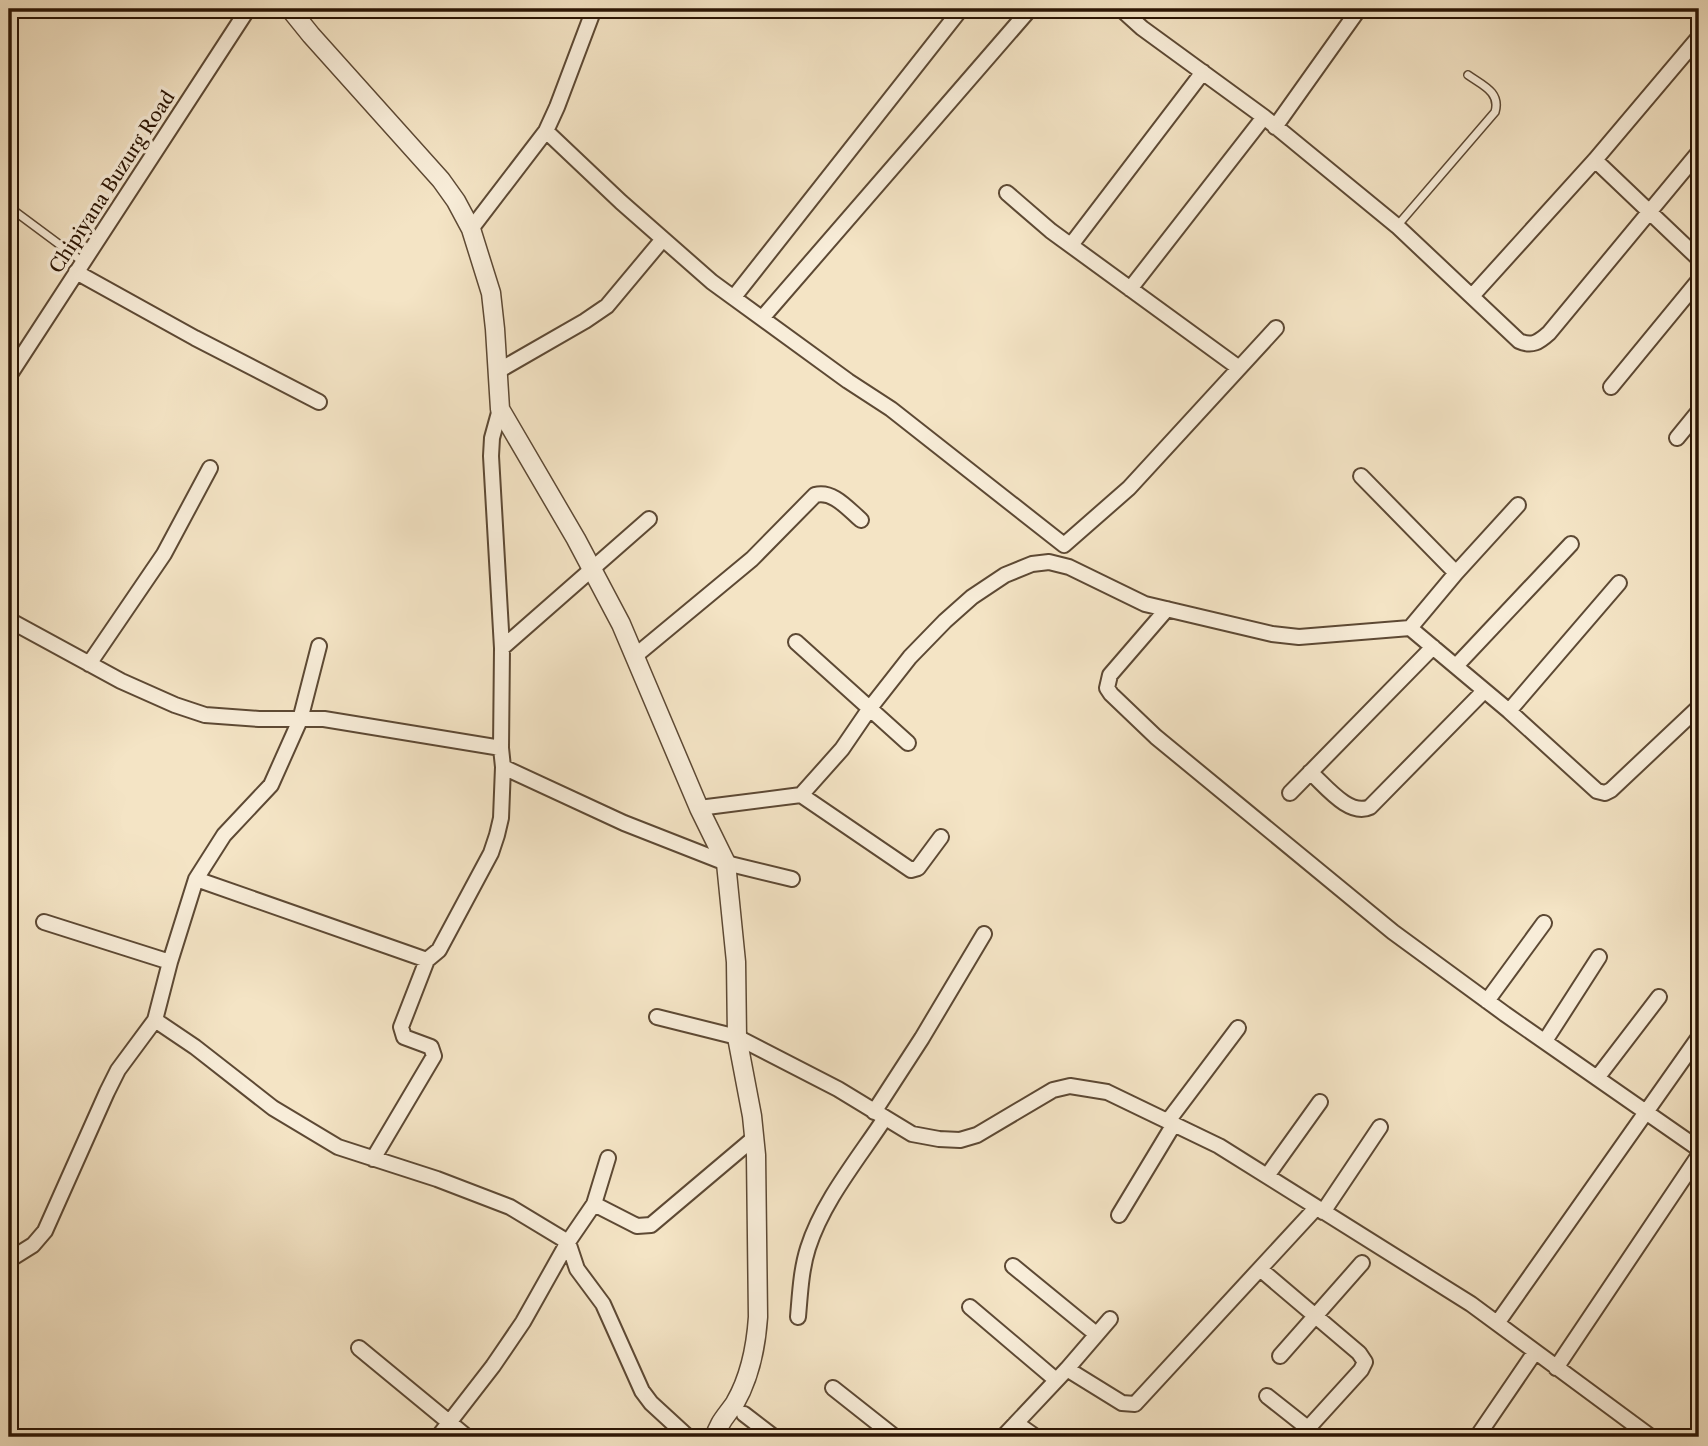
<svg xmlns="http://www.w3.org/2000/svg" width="1708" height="1446" viewBox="0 0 1708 1446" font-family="'Libre Caslon Text',serif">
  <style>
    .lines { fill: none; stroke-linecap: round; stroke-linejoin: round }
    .service-casing { stroke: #5d4934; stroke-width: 10 }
    .minor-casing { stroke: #5d4934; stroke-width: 18 }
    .tertiary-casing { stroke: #5d4934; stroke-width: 21 }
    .service { stroke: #f8edd9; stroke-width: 7 }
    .minor { stroke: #f8edd9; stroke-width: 14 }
    .tertiary { stroke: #f8edd9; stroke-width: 18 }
    .labels { text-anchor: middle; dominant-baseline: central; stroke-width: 7; stroke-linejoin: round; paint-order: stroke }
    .street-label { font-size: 19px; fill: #2b1504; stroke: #f8edd9 }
  </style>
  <rect width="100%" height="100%" fill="#f4e4c5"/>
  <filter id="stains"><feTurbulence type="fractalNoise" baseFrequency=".00286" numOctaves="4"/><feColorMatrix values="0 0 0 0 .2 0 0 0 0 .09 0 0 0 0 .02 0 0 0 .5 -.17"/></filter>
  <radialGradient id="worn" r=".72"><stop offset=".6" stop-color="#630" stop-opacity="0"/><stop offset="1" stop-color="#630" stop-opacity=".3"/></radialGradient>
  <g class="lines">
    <defs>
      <path id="service" d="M9,207l74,55
        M1397,226l98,-114c6,-20 -13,-27 -27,-37"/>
      <path id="minor" d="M1121,9l21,19 122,89 133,109 122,115c13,6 20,1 30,-8l150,-181
        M1275,127l84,-118
        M546,131l75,71 91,80 136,99 43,28 173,136 65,-57 147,-160
        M1595,160l104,99
        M1007,193l44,38 188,137
        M471,229l75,-98 11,-24 37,-98
        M1071,245l132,-173
        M76,272l119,66 124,64
        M1130,289l134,-172
        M1472,296l123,-136 104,-123
        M734,297l227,-288
        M763,317l267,-308
        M498,371l87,-50 22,-15 56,-67
        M9,376l239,-367
        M1611,387l88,-107
        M500,409l-8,29 -1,18 11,192 -1,100
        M1677,438l22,-27
        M1361,476l95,97
        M1167,609l-57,66 -3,13 4,6 45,43 237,195 112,82 194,135
        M9,620l112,61 54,24 30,10 54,4h65l177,29 2,19 121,56 102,40 66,16
        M1410,628l46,-55 62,-68
        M796,642l112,101
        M502,648l147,-129
        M635,656l117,-97 63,-64c18,-5 33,14 46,25
        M89,664l75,-110 46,-86
        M1456,666l115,-122
        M1509,711l110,-128
        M1310,772c15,13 39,45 60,35l114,-116
        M1290,793l143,-146
        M801,795l41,-46 28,-41 40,-51 35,-36 27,-24 33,-22 27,-11 17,-2 20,5 76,37 127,30 27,3 111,-9 99,83 88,80 8,2 6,-3 88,-83
        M699,808l102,-13 110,75 7,-2 23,-31
        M196,879l231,81 12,-10 52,-97 6,-18 4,-17 2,-51
        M44,922l126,40
        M1487,1001l57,-78
        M657,1017l80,20 101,52 74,45 27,5 21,1 17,-5 76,-45 17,-4 37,6 112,54 252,158 180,133
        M155,1020l40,27 78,61 65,39 99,32 73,28 58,35 9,27 26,35 39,87 9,12 37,34
        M1545,1041l54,-84
        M1597,1078l62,-81
        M874,1112l48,-74 62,-104
        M1168,1121l70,-93
        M373,1159l61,-103 -3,-9 -27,-10 -3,-10 26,-67
        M1267,1176l53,-74
        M594,1204l43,22 14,-1 103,-87
        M1323,1212l57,-85
        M1119,1215l55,-91
        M9,1260l24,-15 12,-14 62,-139 11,-22 37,-50 15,-58 26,-83 28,-44 47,-50 29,-65 19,-74
        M1013,1266l83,68
        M1260,1269l99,84 6,9 -4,8 -61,67
        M970,1307l86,73
        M798,1317c2,-23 3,-47 10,-69 15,-47 50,-89 77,-130
        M1498,1322l201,-285
        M359,1348l108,89
        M1280,1356l82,-93
        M1556,1368l143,-213
        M1067,1369l55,34 13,1 181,-196
        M833,1388l62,49
        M1267,1396l52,41
        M744,1414l30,23
        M1016,1423l20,14
        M438,1437l55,-71 30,-44 45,-80 26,-38 14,-46
        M1003,1437l64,-68 43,-50
        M1477,1437l58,-85"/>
      <path id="tertiary" d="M290,9l21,26 130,145 15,21 15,28 20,64 4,36 5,80 76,130 45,85 78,184 27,55 10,99 1,75 15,79 4,39 2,162c-2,30 -8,60 -23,86 -8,12 -17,20 -20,34"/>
    </defs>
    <use href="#service" class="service-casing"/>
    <use href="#minor" class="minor-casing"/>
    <use href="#tertiary" class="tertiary-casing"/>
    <use href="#service" class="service"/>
    <use href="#minor" class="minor"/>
    <use href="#tertiary" class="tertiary"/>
  </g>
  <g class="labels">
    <g class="street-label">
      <text transform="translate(112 182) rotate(-57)">Chipiyana Buzurg Road</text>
    </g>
  </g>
  <rect width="1708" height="1446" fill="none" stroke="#f4e4c5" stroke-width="35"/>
  <rect x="10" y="10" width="1687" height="1425" fill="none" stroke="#2b1504" stroke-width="3.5"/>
  <rect x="18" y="18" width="1673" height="1411" fill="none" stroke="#2b1504" stroke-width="2"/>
  <rect width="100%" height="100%" filter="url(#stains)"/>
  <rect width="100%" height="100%" fill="url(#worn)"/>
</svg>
